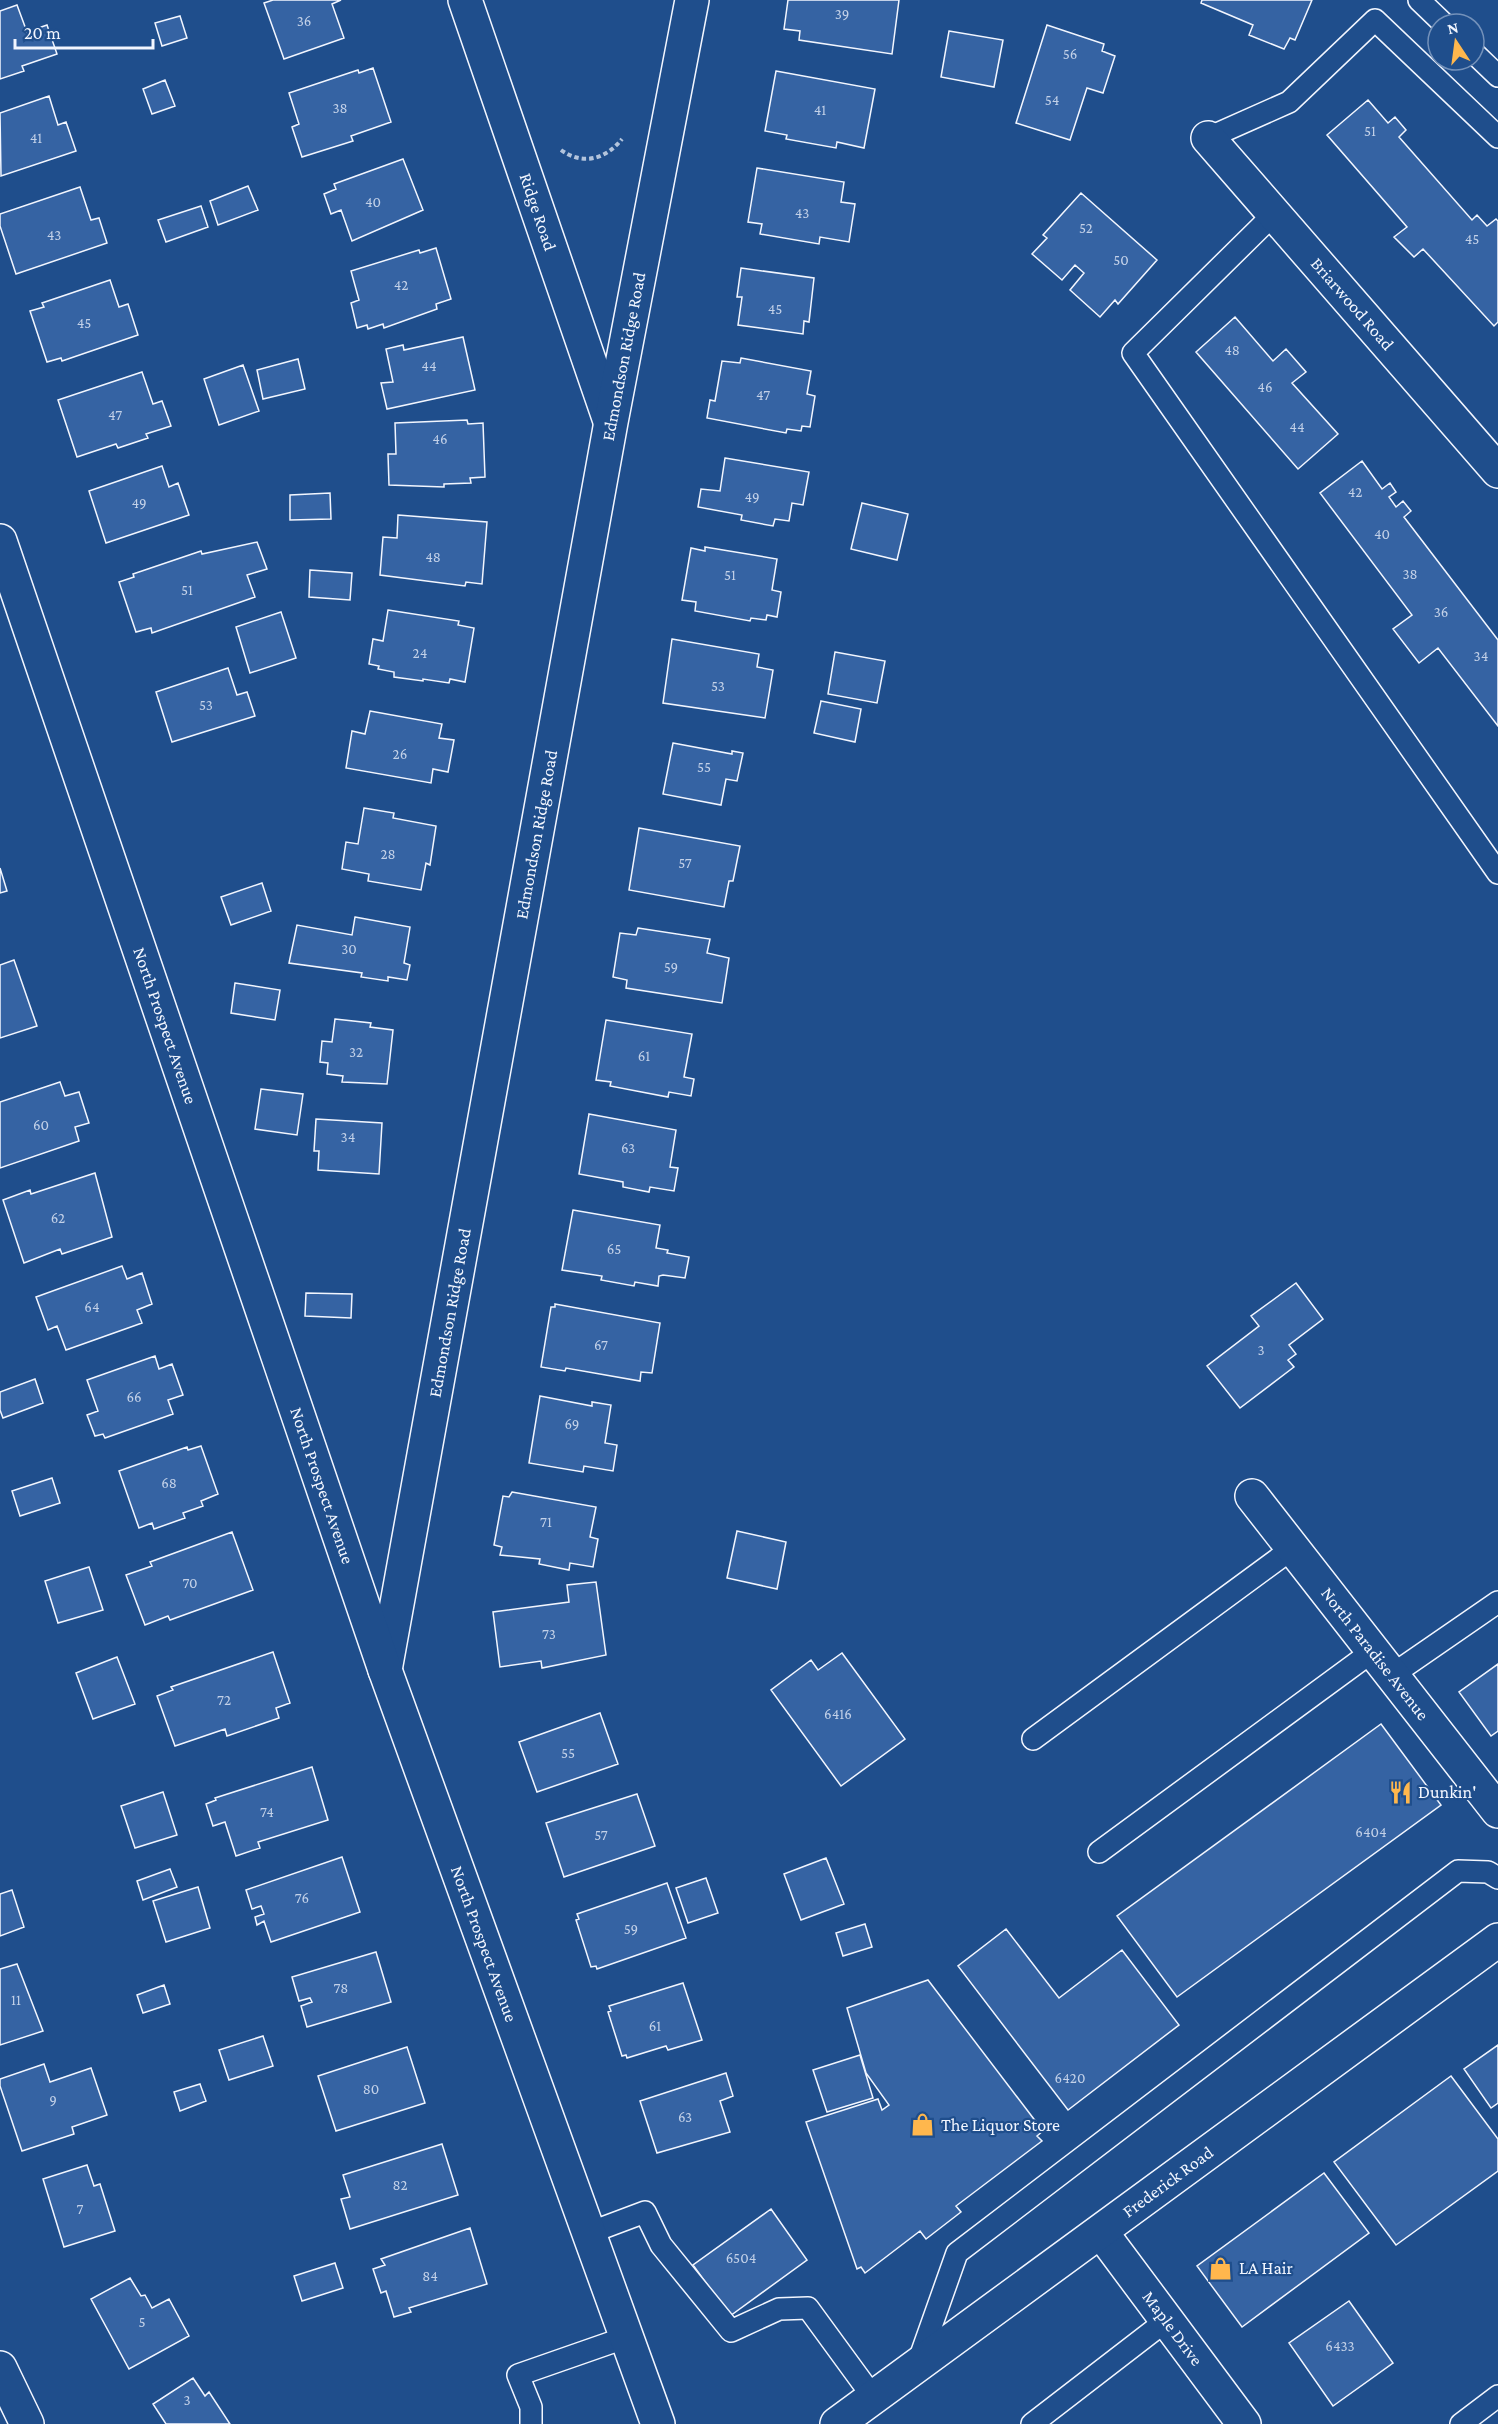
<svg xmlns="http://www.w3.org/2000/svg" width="1498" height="2424" viewBox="0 0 1498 2424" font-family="'Crimson Pro',serif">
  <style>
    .building { fill: #3563a3; stroke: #f2f6ff; stroke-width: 1.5 }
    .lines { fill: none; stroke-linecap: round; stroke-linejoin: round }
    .service-casing { stroke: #f2f6ff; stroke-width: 24 }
    .minor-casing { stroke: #f2f6ff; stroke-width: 36 }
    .tertiary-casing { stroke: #f2f6ff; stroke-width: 36 }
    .primary-casing { stroke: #f2f6ff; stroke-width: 36 }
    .path { stroke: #b3c4dc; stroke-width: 4; stroke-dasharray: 4.5 3; stroke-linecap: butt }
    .service { stroke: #1f4e8c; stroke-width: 21 }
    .minor { stroke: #1f4e8c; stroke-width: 33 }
    .tertiary { stroke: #1f4e8c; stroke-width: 33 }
    .primary { stroke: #1f4e8c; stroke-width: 33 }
    .labels { text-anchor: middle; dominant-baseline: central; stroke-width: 4.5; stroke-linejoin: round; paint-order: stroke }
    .number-label { font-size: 15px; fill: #c3d1e8 }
    .street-label { font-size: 18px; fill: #f2f6ff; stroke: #1f4e8c }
    .poi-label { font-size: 18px; fill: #f2f6ff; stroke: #1f4e8c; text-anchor: start }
  </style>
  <rect width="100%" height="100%" fill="#1f4e8c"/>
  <path class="building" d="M273,0h68l-9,4 12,34 -60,21 -20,-56z
    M788,0h111l-7,54 -93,-14 1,-9 -16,-2z
    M1202,0h110l-17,40 -5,-2 -6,11 -35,-14 4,-10 -52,-22z
    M17,5l10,27 20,-7 10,29 -35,12 2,5 -24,8v-68z
    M180,16l7,22 -25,8 -7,-23z
    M1047,25l57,19 -2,7 13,5 -12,37 -16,-5 -17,52 -54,-17z
    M949,31l54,9 -9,47 -53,-10z
    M373,68l18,54 -40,14 2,5 -51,16 -10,-30 7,-3 -10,-31 69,-23 1,3z
    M776,71l99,18 -11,59 -27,-6 -1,6 -50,-9 1,-4 -22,-4z
    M165,80l10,26 -23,8 -9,-25z
    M49,96l9,29 8,-3 10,29 -75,25 -1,-63z
    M1368,100l20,23 7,-6 11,13 -7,7 73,83 5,-5 10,11 9,-7 2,2v101l-4,4 -71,-77 -9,8 -20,-20 13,-10 -80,-92z
    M403,159l20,51 -71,31 -11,-31 -10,4 -7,-20 12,-5 -2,-5z
    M757,168l87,14 -3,20 14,2 -6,38 -29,-5 -1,7 -59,-10 2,-10 -14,-2z
    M248,186l10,24 -40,15 -8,-24z
    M80,187l11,33 8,-2 8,25 -91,31 -16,-48v-12z
    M1081,193l76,67 -39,44 -3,-4 -15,17 -30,-27 14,-17 -9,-8 -13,15 -30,-26 15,-16 -4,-3z
    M201,206l7,21 -42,15 -8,-22z
    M436,248l15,51 -15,5 1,5 -53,19 -1,-4 -15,5 -1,-4 -10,3 -6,-25 8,-3 -8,-29 68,-21 1,3z
    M741,268l73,10 -5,44 -5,-1 -1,13 -65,-9 4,-28h-5z
    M110,280l9,27 9,-3 10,31 -76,26 -1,-3 -14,4 -17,-51 14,-4 -2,-4z
    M1235,317l38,44 13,-12 20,23 -14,11 46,51 -40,35 -102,-117z
    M463,337l12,53 -88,19 -6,-26 12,-1 -7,-33 17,-4 1,5z
    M741,358l70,13 -4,23 8,2 -5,31 -8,-1 -1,5 -14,-2 -1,4 -79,-15 3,-18 5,1 7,-40 18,2z
    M298,359l7,30 -42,10 -6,-29z
    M243,365l16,46 -40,14 -15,-46z
    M142,372l11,32 9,-3 9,25 -25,8 2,4 -30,10 -2,-4 -39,13 -19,-57z
    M467,420l1,4 15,-1 2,54 -15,1 1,5 -27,1v3l-55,-2 -1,-31h8l-1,-31z
    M725,458l84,14 -6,33 -11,-2 -3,18 -14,-2 -2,7 -32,-6 1,-5 -44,-8 3,-18 19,2z
    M1362,461l20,28 8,-6 6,9 -7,5 7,10 7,-6 8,10 -7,6 94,123v86l-60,-78 -19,15 -26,-34 19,-14 -92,-122z
    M162,466l7,21 9,-4 11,32 -83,28 -17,-52z
    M330,493l1,26 -41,1v-25z
    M862,503l46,11 -11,46 -46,-11z
    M398,515l89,7 -5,62 -16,-2 -1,4 -85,-11 3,-38 14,1z
    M257,542l10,27 -20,6 8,22 -103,36 -1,-5 -15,4 -17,-50 15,-5 -1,-3 68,-23 1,3z
    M705,547l72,12 -5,31 9,2 -4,25 -10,-2 -1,5 -15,-2 -1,3 -55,-10 1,-9 -14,-2 9,-52 14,3z
    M310,570l42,3 -2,27 -41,-3z
    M388,610l71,11 -1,4 16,3 -9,54 -15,-3 -1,4 -26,-4v2l-29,-4v-5l-16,-3 1,-3 -10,-2 4,-25 10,2z
    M281,612l15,46 -46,15 -14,-46z
    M672,639l87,15 -2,13 16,3 -8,48 -102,-15z
    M835,652l50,9 -8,42 -49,-9z
    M228,668l9,27 10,-3 8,24 -83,26 -16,-50z
    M821,701l40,8 -6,33 -41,-9z
    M370,711l72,13 -3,14 15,2 -6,32 -15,-3 -2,14 -85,-15 6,-37 13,3z
    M673,743l59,11v-3l11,2 -6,28 -11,-2 -5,26 -58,-11z
    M364,808l30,5 -1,5 43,8 -6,39 -4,-2 -5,27 -53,-9 1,-7 -27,-5 4,-27 12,2z
    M639,828l101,18 -7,35h-4l-5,26 -95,-17z
    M0,868l7,23 -7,2z
    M262,883l9,28 -40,14 -10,-28z
    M355,917l55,10 -6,36 6,2 -3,15 -19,-3v4l-27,-4 1,-4 -73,-10 8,-38 55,10z
    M638,928l72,11 -3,14 22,5 -7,45 -96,-15 1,-8 -14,-3 7,-44 16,2z
    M14,960l23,66 -37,12v-73z
    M235,983l45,7 -5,30 -44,-7z
    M335,1019l36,4 -1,4 23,3 -6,54 -45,-2 1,-6 -16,-2 1,-11 -8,-1 2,-21 10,1z
    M606,1020l86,14 -8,43 10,2 -3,17 -22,-4 -1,5 -58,-11 1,-4 -15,-2z
    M60,1082l5,14 14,-4 10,31 -14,4 4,14 -79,27v-66z
    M261,1089l42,5 -6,41 -42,-6z
    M589,1114l87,16 -6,37 8,1 -4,23 -24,-4 -1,5 -26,-5v-5l-44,-8z
    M316,1119l66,4 -3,51 -61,-4 1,-19h-5z
    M95,1173l17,64 -50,17 -2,-5 -36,14 -21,-63 27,-10 1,4z
    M573,1210l87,15 -4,23 12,2 -1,3 22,4 -4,21 -22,-3 -4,1 -1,10 -23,-4 -1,4 -33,-6 1,-4 -40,-6z
    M122,1266l5,13 15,-6 10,31 -15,6 5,13 -76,27 -9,-24 -9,4 -12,-33z
    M1296,1283l27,36 -34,26 7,9 -8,6 6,7 -54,41 -33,-42 52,-40 -8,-10z
    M306,1293l46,1 -1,24 -46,-2z
    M555,1304l105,19 -8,50 -11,-1 -1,9 -74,-13 -1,3 -24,-4 10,-60h4z
    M155,1356l4,13 13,-5 11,31 -15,5 5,14 -68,24 -2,-4 -8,2 -8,-21 11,-4 -11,-31z
    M35,1379l8,24 -40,15 -3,-8v-18z
    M540,1396l52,10v-4l19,3 -6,38 12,2 -4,26 -29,-5 -1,6 -54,-9z
    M201,1446l17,48 -17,7 2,5 -20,7 2,5 -31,11 -2,-6 -13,5 -20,-57 68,-24 1,3z
    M52,1478l8,25 -40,13 -8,-25z
    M512,1492l84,15 -6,30 8,2 -5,28 -23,-4 -1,7 -30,-6 1,-5 -40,-4 2,-8 -8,-2 9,-49 6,1z
    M737,1531l49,11 -9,47 -50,-11z
    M232,1532l21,58 -83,30 -2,-4 -23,9 -19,-50 26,-9 -2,-4z
    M89,1567l14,43 -45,13 -13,-42z
    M596,1582l10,73 -64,13 -1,-7 -41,6 -7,-55 76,-10 -2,-17z
    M273,1652l17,51 -14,5 3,10 -52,18 -2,-7 -50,17 -18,-50 16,-6 -2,-3z
    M842,1653l63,86 -64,47 -70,-96 40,-30 7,10z
    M117,1657l18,47 -42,15 -17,-46z
    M1498,1664v67l-7,5 -32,-44z
    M600,1713l18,51 -81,28 -18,-50z
    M1381,1724l60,81 -264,192 -60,-81z
    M312,1767l16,53 -70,22 2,6 -24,8 -11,-34 -12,4 -7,-22 10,-4 -1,-2z
    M163,1792l14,43 -42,13 -14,-42z
    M637,1794l18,52 -91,31 -18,-54z
    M342,1857l18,55 -89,30 -7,-21 -7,4 -2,-8 9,-3 -3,-8 -9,3 -6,-19z
    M826,1858l18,46 -43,16 -17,-46z
    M170,1869l7,18 -34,13 -6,-19z
    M706,1878l12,35 -30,10 -12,-35z
    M667,1883l19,55 -89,31 -1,-3 -5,1 -15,-47 3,-1 -2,-5z
    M198,1887l12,41 -44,14 -13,-41z
    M12,1890l12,37 -24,9v-42z
    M865,1924l7,23 -29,9 -7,-23z
    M1006,1929l53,69 63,-48 57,75 -111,85 -110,-144z
    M376,1952l15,50 -84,25 -6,-21 11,-4 -2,-4 -11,3 -7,-24z
    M17,1964l26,67 -43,14v-76z
    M928,1980l115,151 -6,5 5,5 -86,65 5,6 -35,27 -6,-8 -55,42 -4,-6 -4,2 -51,-147 72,-23 4,11 7,-5 -23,-32 -19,-65z
    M683,1983l19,57 -34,10 -2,-4 -39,12 -1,-3 -4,1 -14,-44 3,-1 -2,-5z
    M164,1985l6,19 -27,9 -6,-18z
    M263,2036l10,30 -44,14 -10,-30z
    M1498,2045v58l-7,5 -27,-39z
    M407,2047l18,56 -89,28 -18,-55z
    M860,2055l13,43 -46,14 -14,-42z
    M44,2064l6,18 41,-14 16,47 -35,12 2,7 -52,17 -22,-65v-7z
    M726,2073l7,23 -13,5 10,31 -73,21 -17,-52z
    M1451,2076l47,63v32l-102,74 -62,-83z
    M200,2084l6,17 -26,10 -6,-19z
    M442,2144l16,51 -108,34 -9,-30 9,-2 -7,-22z
    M87,2165l7,21 6,-2 15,47 -51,16 -21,-68z
    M1324,2173l45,60 -127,94 -45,-61z
    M771,2209l36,51 -77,56 -37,-51z
    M470,2228l17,56 -78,24 2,4 -17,5 -8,-26 -5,2 -8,-24 12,-4 -4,-6z
    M335,2263l8,25 -41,13 -8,-25z
    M130,2278l11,18 4,-1 7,13 17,-9 20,37 -60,33 -38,-70z
    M1349,2301l44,62 -60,43 -44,-63z
    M193,2378l12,18 4,-4 21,32h-64l-13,-20z"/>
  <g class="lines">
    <defs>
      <path id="service" d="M1419,0l25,24
        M1474,53l24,23
        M1208,138l81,-36 86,-82 123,117
        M1274,214l-141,139 365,520
        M1392,1675l106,-73
        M1033,1739l260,-191
        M1099,1852l274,-201
        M589,2233l56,-21 16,33 70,86 48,-22 29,-1 65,89
        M918,2363l39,-110 501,-382 30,1 10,6
        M531,2424v-17l-13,-32 109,-38
        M1032,2424l135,-104
        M1461,2424l37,-28"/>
      <g id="minor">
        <path id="s1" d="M465,0l145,421"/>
        <path id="s2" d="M1208,138l290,333"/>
        <path id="s3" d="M1252,1496l246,315"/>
        <path id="s4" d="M385,1670l226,-1248 81,-422"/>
        <path id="s5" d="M1101,2232l143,192"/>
        <path d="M0,2368l27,56"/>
      </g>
      <g id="tertiary">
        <path id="s6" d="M0,541l385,1129 273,754"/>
      </g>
      <g id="primary">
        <path id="s7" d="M837,2424l661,-484"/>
      </g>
    </defs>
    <use href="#service" class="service-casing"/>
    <use href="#minor" class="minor-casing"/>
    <use href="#tertiary" class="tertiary-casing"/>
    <use href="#primary" class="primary-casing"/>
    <path class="path" d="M561,150c22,16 45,9 61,-11"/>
    <use href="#service" class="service"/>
    <use href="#minor" class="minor"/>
    <use href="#tertiary" class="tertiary"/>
    <use href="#primary" class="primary"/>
  </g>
  <defs>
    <symbol id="restaurant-bare" viewBox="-9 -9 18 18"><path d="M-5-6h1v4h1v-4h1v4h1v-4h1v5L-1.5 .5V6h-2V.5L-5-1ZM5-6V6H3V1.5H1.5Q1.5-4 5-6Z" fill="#ffb74d" stroke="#1f4e8c" stroke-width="2.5" paint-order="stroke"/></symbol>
    <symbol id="shop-bare" viewBox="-9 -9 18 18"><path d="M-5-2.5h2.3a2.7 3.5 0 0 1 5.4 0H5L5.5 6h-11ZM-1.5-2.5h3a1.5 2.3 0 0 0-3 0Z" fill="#ffb74d" stroke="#1f4e8c" stroke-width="2.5" paint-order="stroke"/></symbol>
  </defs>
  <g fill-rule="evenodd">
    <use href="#restaurant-bare" x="1384" y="1776" width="33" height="33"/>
    <use href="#shop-bare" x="906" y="2108" width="33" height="33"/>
    <use href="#shop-bare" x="1204" y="2252" width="33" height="33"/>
  </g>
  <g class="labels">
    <g class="number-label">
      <text x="842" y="14">39</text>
      <text x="304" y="21">36</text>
      <text x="1070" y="54">56</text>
      <text x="1052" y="100">54</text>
      <text x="340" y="108">38</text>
      <text x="820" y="110">41</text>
      <text x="1370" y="131">51</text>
      <text x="36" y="138">41</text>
      <text x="373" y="202">40</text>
      <text x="802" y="213">43</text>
      <text x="1086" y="228">52</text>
      <text x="54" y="235">43</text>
      <text x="1472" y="239">45</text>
      <text x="1121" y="260">50</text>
      <text x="401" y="285">42</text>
      <text x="775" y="309">45</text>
      <text x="84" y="323">45</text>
      <text x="1232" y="350">48</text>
      <text x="429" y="366">44</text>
      <text x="1265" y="387">46</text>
      <text x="763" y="395">47</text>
      <text x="115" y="415">47</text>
      <text x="1297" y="427">44</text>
      <text x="440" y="439">46</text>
      <text x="1355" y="492">42</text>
      <text x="752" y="497">49</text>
      <text x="139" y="503">49</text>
      <text x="1382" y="534">40</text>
      <text x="433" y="557">48</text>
      <text x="1410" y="574">38</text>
      <text x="730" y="575">51</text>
      <text x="187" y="590">51</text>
      <text x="1441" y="612">36</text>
      <text x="420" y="653">24</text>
      <text x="1481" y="656">34</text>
      <text x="718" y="686">53</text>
      <text x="206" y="705">53</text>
      <text x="400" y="754">26</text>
      <text x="704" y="767">55</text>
      <text x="388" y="854">28</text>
      <text x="685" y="863">57</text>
      <text x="349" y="949">30</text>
      <text x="671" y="967">59</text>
      <text x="356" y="1052">32</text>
      <text x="644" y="1056">61</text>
      <text x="41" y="1125">60</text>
      <text x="348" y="1137">34</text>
      <text x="628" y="1148">63</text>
      <text x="58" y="1218">62</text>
      <text x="614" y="1249">65</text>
      <text x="92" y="1307">64</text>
      <text x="601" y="1345">67</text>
      <text x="1261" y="1350">3</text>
      <text x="134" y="1397">66</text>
      <text x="572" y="1424">69</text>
      <text x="169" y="1483">68</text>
      <text x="546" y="1522">71</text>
      <text x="190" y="1583">70</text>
      <text x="549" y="1634">73</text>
      <text x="224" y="1700">72</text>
      <text x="838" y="1714">6416</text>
      <text x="568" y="1753">55</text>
      <text x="267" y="1812">74</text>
      <text x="1371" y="1832">6404</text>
      <text x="601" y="1835">57</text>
      <text x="302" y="1898">76</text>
      <text x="631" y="1929">59</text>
      <text x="341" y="1988">78</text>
      <text x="16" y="2000">11</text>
      <text x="655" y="2026">61</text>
      <text x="1070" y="2078">6420</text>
      <text x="371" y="2089">80</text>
      <text x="53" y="2100">9</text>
      <text x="685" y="2117">63</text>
      <text x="400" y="2185">82</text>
      <text x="80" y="2209">7</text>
      <text x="741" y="2258">6504</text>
      <text x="430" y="2276">84</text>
      <text x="142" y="2322">5</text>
      <text x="1340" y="2346">6433</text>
      <text x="187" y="2400">3</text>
    </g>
    <g class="street-label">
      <text stroke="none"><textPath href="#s1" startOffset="224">Ridge Road</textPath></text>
      <text stroke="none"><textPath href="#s2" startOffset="220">Briarwood Road</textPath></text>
      <text stroke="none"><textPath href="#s4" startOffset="1335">Edmondson Ridge Road</textPath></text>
      <text stroke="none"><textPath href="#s4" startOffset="849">Edmondson Ridge Road</textPath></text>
      <text stroke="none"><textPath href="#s6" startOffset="512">North Prospect Avenue</textPath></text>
      <text stroke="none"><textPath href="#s4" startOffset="363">Edmondson Ridge Road</textPath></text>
      <text stroke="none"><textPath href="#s6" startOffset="998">North Prospect Avenue</textPath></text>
      <text stroke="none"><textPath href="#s3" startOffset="200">North Paradise Avenue</textPath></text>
      <text stroke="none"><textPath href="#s6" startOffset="1484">North Prospect Avenue</textPath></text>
      <text stroke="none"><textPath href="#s7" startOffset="410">Frederick Road</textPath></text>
      <text stroke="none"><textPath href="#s5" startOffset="120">Maple Drive</textPath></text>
    </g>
    <g class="poi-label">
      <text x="1418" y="1792">Dunkin'</text>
      <text x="941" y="2125">The Liquor Store</text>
      <text x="1239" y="2268">LA Hair</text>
    </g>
  </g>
  <g transform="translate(1456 42) rotate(347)"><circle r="28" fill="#1f4e8c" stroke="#7391ba" stroke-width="1.5"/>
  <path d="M0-4.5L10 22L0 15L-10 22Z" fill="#ffb74d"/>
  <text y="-9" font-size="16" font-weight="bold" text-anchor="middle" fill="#f2f6ff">N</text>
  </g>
  <path d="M15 39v9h138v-9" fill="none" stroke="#f2f6ff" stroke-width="3"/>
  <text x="24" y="39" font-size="18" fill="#f2f6ff" stroke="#1f4e8c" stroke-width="4.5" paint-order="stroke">20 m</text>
</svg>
